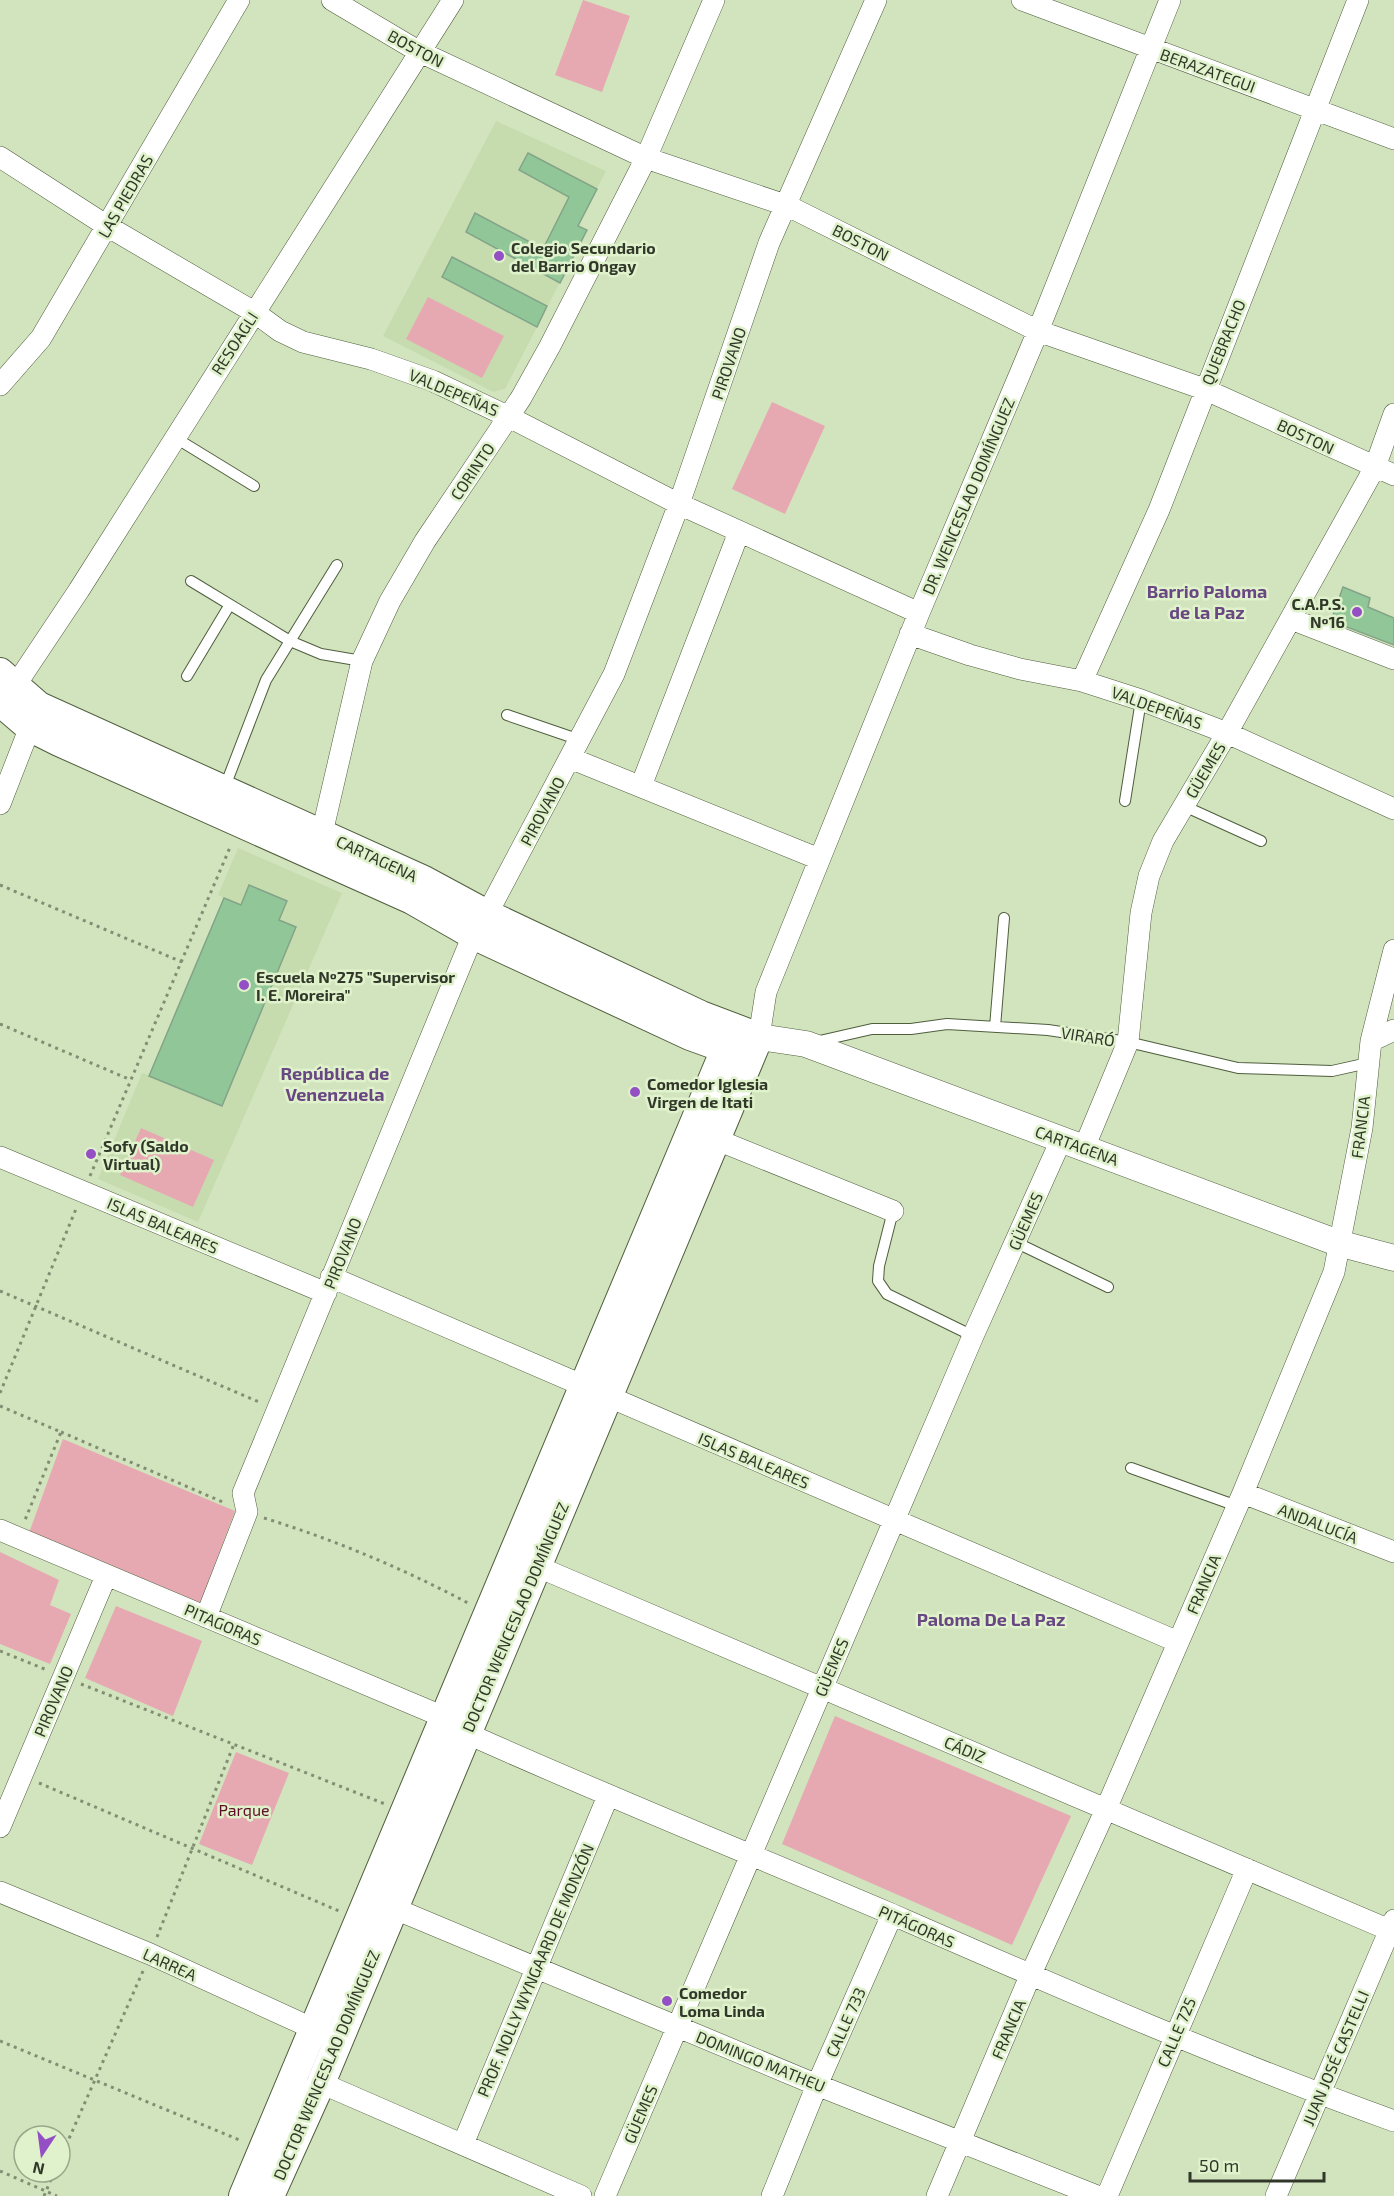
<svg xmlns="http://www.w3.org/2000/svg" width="1394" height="2196" viewBox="0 0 1394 2196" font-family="'Exo 2',sans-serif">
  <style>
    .built { fill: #c6dcaf }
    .green { fill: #e6a9b2 }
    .building { fill: #90c698; stroke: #83a488; stroke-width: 1.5 }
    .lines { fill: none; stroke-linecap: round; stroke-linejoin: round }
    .service-casing { stroke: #4f5e3d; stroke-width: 12 }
    .minor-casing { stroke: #4f5e3d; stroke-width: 22 }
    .tertiary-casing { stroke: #4f5e3d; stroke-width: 27 }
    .secondary-casing { stroke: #4f5e3d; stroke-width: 30 }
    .path { stroke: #828e74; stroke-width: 3; stroke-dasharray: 3 4.5; stroke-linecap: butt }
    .service { stroke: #fff; stroke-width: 10 }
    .minor { stroke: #fff; stroke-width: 21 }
    .tertiary { stroke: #fff; stroke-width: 26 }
    .secondary { stroke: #fff; stroke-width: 28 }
    .poi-dot { fill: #944fc4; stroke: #dff2cb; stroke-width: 2 }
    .labels { text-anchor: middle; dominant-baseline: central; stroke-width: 5; stroke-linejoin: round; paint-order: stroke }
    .street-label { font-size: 16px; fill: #31382a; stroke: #dff2cb }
    .poi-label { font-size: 16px; font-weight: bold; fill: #31382a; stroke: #dff2cb; text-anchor: start }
    .park-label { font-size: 16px; fill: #600d27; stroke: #dff2cb }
    .neighbourhood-label { font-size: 18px; font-weight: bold; fill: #684782; stroke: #dff2cb }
  </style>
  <rect width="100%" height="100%" fill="#d2e4be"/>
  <path class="built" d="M496,121l110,50 -28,54 9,5 -82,159 -12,3 -110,-56z
    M238,848l104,45 -144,329 -100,-43 44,-106 7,2 75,-177 -6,-3z"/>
  <path class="green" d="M583,0l47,16 -28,76 -47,-17z
    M428,297l76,39 -22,42 -76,-39z
    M772,402l53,24 -40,88 -53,-25z
    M141,1128l73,32 -21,47 -73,-32z
    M63,1439l172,72 -37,98 -169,-76z
    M0,1552l59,28 -9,25 21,9 -21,50 -50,-20z
    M116,1606l86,35 -29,75 -88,-38z
    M835,1716l236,100 -59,129 -230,-101z
    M236,1752l53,21 -37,92 -53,-21z"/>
  <path class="building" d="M528,153l69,36 -19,37 9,4 -27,53 -94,-51 9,-19 68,36 26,-52 -50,-27z
    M452,257l95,49 -10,21 -95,-50z
    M1343,587l27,11 -2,9 26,11v27l-63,-24z
    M249,885l38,16 -8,19 17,7 -74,179 -73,-30 75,-178 17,7z"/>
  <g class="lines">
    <defs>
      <path id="service" d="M174,437l80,49
        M191,581l99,60 31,13 41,7
        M187,676l42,-70
        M507,715l73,25
        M224,789l42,-109 71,-115
        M1125,801l16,-101
        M1184,806l77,35
        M995,1027l9,-109
        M815,1042l57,-13h39l36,-5 101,6 80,12 110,26 94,3 36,-8
        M893,1211l-14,55 -1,15 9,13 86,42
        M1015,1242l93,45
        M1131,1468l106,38"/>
      <path id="minor" d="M332,0l86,51 228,107 142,48 250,125 166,58 190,86
        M1022,0l372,139
        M0,157l107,69 147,86 26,19 23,11 68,17 62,22 76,36 170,87 240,109
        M0,385l41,-47 198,-338
        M1291,619l103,40
        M910,634l60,21 50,14 62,12 59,19 86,33 167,76
        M1082,681l77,-171 199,-510
        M15,686l64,-96 374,-590
        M570,758l249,101
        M641,786l98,-254
        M0,804l35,-90
        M315,847l7,-14 40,-172 28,-60 35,-60 96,-143 29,-52 96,-188 68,-158
        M759,1037l7,-45 153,-379 119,-282 132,-331
        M1371,1041l23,-11
        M715,1139l178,72
        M1084,1148l44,-106 13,-129 8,-37 14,-35 64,-108 148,-266 19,-53
        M0,1157l326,136
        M331,1277l847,365
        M1243,1493l151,59
        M0,1530l446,188 20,15c140,63 282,120 423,180 167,73 333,146 505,208
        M536,1566l858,366
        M206,1617l41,-105 -4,-19 230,-558 14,-21 127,-240 65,-170 90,-261 107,-243
        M0,1827l106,-251
        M0,1892l150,62 177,81
        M393,1908l424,177 280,111
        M321,2083l260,113
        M463,2144l145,-348
        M605,2196l368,-860 88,-196
        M772,2196l45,-111 75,-170
        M937,2196l93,-220 76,-167 137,-316 91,-221 28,-144 9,-87 23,-91
        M1107,2196l140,-327
        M1276,2196l118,-276"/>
      <path id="tertiary" d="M759,1037l47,7 532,199 56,15"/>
      <path id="secondary" d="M0,672l39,34 385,174 63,34 214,101 50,19
        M0,702l29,25 30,15 353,158 61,35 217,101 36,13 16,-6
        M243,2196l491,-1168
        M270,2196l51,-113 438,-1046"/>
    </defs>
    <use href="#service" class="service-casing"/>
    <use href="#minor" class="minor-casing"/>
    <use href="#tertiary" class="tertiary-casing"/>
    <use href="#secondary" class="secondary-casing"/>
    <path class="path" d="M0,885l182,77
      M0,1024l131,56
      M90,1176l141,-331
      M0,1291l259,111
      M0,1393l76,-184
      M0,1406l61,26 -36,88
      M61,1432l164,71
      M264,1518c71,22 138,50 204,85
      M0,1651l47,19
      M81,1684l304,120
      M39,1783l300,128
      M157,1937l77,-193
      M0,2041l242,100
      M60,2159l83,-188
      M0,2171l57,25
      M44,2196l10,-24"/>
    <use href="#service" class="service"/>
    <use href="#minor" class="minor"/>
    <use href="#tertiary" class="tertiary"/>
    <use href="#secondary" class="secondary"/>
  </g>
  <g class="poi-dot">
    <circle cx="499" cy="256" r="6"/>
    <circle cx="1357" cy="612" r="6"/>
    <circle cx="244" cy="985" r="6"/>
    <circle cx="635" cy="1092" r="6"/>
    <circle cx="91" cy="1154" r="6"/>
    <circle cx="667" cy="2001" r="6"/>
  </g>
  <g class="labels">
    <g class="street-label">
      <text transform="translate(416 48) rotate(28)">BOSTON</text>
      <text transform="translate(1208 70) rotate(20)">BERAZATEGUI</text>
      <text transform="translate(125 196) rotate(-60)">LAS PIEDRAS</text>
      <text transform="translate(861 242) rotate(27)">BOSTON</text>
      <text transform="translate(1223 342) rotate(-68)">QUEBRACHO</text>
      <text transform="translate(234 343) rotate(-57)">RESOAGLI</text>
      <text transform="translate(728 363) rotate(-71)">PIROVANO</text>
      <text transform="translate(454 392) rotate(23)">VALDEPEÑAS</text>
      <text transform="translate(1306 436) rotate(25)">BOSTON</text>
      <text transform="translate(472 471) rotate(-56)">CORINTO</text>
      <text transform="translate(968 496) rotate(-67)">DR. WENCESLAO DOMÍNGUEZ</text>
      <text transform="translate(1157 707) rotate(20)">VALDEPEÑAS</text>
      <text transform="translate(1205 770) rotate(-59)">GÜEMES</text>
      <text transform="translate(542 811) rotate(-62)">PIROVANO</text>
      <text transform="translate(377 858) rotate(25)">CARTAGENA</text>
      <text transform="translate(1088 1036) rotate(9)">VIRARÓ</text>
      <text transform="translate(1360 1127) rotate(-83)">FRANCIA</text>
      <text transform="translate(1077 1145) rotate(20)">CARTAGENA</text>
      <text transform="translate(1025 1221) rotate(-66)">GÜEMES</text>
      <text transform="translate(163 1225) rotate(23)">ISLAS BALEARES</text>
      <text transform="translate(342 1253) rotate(-68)">PIROVANO</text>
      <text transform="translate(754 1460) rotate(23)">ISLAS BALEARES</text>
      <text transform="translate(1318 1523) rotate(21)">ANDALUCÍA</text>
      <text transform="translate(1203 1584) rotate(-67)">FRANCIA</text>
      <text transform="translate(515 1617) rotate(-67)">DOCTOR WENCESLAO DOMÍNGUEZ</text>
      <text transform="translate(223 1624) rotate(23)">PITAGORAS</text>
      <text transform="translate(831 1667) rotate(-67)">GÜEMES</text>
      <text transform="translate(53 1701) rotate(-67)">PIROVANO</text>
      <text transform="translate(965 1749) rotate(23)">CÁDIZ</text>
      <text transform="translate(917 1926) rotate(24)">PITÁGORAS</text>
      <text transform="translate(170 1964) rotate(24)">LARREA</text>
      <text transform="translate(535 1970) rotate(-67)">PROF. NOLLY WYNGAARD DE MONZÓN</text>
      <text transform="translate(845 2022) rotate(-66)">CALLE 733</text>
      <text transform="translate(1008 2029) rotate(-67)">FRANCIA</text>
      <text transform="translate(1176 2032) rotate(-67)">CALLE 725</text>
      <text transform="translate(1335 2058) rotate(-67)">JUAN JOSÉ CASTELLI</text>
      <text transform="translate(761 2061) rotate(22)">DOMINGO MATHEU</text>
      <text transform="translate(326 2065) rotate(-67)">DOCTOR WENCESLAO DOMÍNGUEZ</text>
      <text transform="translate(640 2114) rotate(-67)">GÜEMES</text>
    </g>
    <g class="poi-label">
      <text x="511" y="247">Colegio Secundario<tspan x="511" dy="18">del Barrio Ongay</tspan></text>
      <text x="1345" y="603" text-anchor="end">C.A.P.S.<tspan x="1345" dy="18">Nº16</tspan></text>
      <text x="256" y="976">Escuela Nº275 "Supervisor<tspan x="256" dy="18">I. E. Moreira"</tspan></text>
      <text x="647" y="1083">Comedor Iglesia<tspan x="647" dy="18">Virgen de Itati</tspan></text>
      <text x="103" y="1145">Sofy (Saldo<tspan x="103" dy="18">Virtual)</tspan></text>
      <text x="679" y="1992">Comedor<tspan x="679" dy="18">Loma Linda</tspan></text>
    </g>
    <g class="park-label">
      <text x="244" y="1809">Parque</text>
    </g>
    <g class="neighbourhood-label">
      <text x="1207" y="591">Barrio Paloma<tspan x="1207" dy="21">de la Paz</tspan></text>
      <text x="335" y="1073">República de<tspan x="335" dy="21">Venenzuela</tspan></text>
      <text x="991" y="1619">Paloma De La Paz</text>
    </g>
  </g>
  <g transform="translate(42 2154) rotate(193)"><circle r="28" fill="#dff2cb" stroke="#99a88b" stroke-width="1.5"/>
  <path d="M0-4.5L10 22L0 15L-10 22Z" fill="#944fc4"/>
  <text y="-9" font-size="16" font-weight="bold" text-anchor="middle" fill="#31382a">N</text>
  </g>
  <path d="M1190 2172v9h134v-9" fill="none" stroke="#31382a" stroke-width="3"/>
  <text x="1199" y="2172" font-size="18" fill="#31382a" stroke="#dff2cb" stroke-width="4.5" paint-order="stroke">50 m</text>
</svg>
